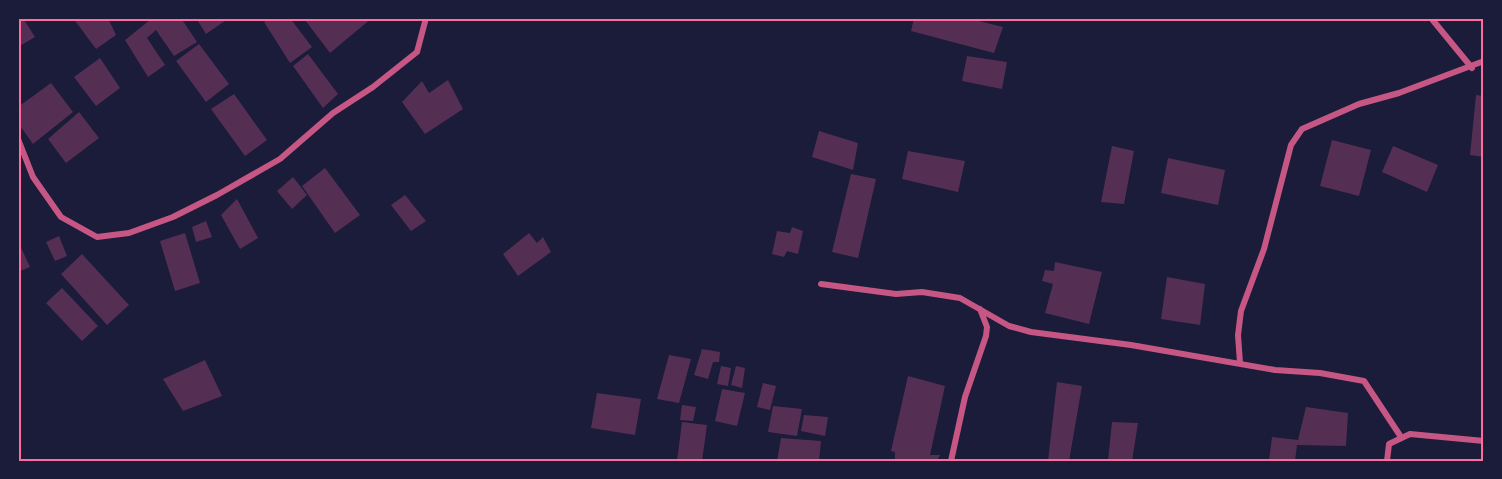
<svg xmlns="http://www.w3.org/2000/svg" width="1502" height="479" viewBox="0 0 1502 479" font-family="Bitter,serif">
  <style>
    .building { fill: #542f53 }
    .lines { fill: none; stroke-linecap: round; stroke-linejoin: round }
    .minor { stroke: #c65784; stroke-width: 6 }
    .neatline { fill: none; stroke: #ff6b9d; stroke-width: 2 }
  </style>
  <rect width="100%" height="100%" fill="#1b1b3a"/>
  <path class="building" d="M18,18h5l12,19 -17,10z
    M73,18h35l8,17 -20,14z
    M148,18h33l16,24 -23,14 -18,-26 -9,8 18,27 -17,12 -23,-37 25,-20z
    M196,18h33l-23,16z
    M270,18h20l22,29 -22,16 -26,-41z
    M308,18h64l-42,35 -25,-33z
    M914,18h53l36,9 -9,26 -83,-22z
    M199,44l30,40 -23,18 -30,-41z
    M308,54l30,40 -15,14 -30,-42z
    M967,56l40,6 -5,27 -40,-8z
    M100,58l20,30 -24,18 -22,-29z
    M448,80l15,29 -38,25 -23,-32 20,-21 7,12z
    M51,83l22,29 -40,32 -15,-21v-16z
    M234,94l33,46 -22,16 -34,-47z
    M1476,95l8,1v61l-14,-2z
    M79,112l20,26 -33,25 -18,-24z
    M819,131l39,12 -5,27 -41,-13z
    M1332,140l39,10 -12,46 -39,-10z
    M1112,146l22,5 -10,53 -23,-2z
    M1393,146l45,19 -11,27 -45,-20z
    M908,151l57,10 -7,31 -56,-13z
    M1168,158l57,12 -7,35 -57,-12z
    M325,168l35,47 -25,18 -33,-47z
    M851,174l25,5 -18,79 -26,-6z
    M293,177l14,18 -15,14 -15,-18z
    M405,195l21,26 -15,10 -20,-26z
    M237,199l21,39 -18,11 -19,-34z
    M206,221l6,16 -16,5 -4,-15z
    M792,227l11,4 -5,23 -11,-3 -3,6 -12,-3 5,-23 13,2z
    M185,233l15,50 -25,8 -15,-50z
    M529,233l8,10 6,-6 8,15 -33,24 -15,-22z
    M59,236l8,20 -12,5 -9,-19z
    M18,241l12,26 -12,5z
    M82,254l47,51 -22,20 -46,-51z
    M1055,262l47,10 -13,52 -44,-11 8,-29 -11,-3 3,-11 9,1z
    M1167,277l38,7 -5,41 -39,-6z
    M62,288l36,38 -16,15 -36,-38z
    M702,349l18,3 -1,10h-6l-5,17 -14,-4z
    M669,355l22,4 -12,44 -22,-4z
    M205,360l17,36 -39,15 -20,-32z
    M721,366l10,2 -3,18 -11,-2z
    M736,366l9,2 -3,20 -11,-3z
    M908,376l37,10 -15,69h10l-3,6h-42v-9l-4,-1z
    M1057,382l25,4 -13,75h-21z
    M763,383l13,3 -6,24 -13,-3z
    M722,389l23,4 -8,33 -22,-5z
    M597,393l44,6 -6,36 -44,-7z
    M682,405l14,2 -3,14 -13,-1z
    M773,406l29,3 -5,27 -29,-4z
    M1306,407l42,6 -2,33 -49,-1 -2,16h-26l3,-24 26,3z
    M804,415l24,2 -3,19 -24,-5z
    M682,422l25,3 -5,36h-25z
    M1112,422l26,1 -6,38h-24z
    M781,438l40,3 -2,20h-42z"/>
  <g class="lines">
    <path class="minor" d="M1431,18l41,50
      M18,139l15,38 28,40 36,20 32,-4 44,-16 44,-22 63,-36 53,-46 40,-26 44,-35 9,-34
      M821,284l75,10 26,-2 38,6 49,28 22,6 100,13 144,25 45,3 44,8 37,56
      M1240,363l-2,-28 3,-24 23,-62 27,-104 11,-16 57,-25 40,-11 85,-32
      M951,461l14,-64 21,-61 1,-9 -7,-18
      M1387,461l2,-17 21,-10 74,7"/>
  </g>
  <rect width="1502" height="479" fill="none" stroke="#1b1b3a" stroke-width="39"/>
  <rect x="20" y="20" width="1462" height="440" class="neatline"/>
</svg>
